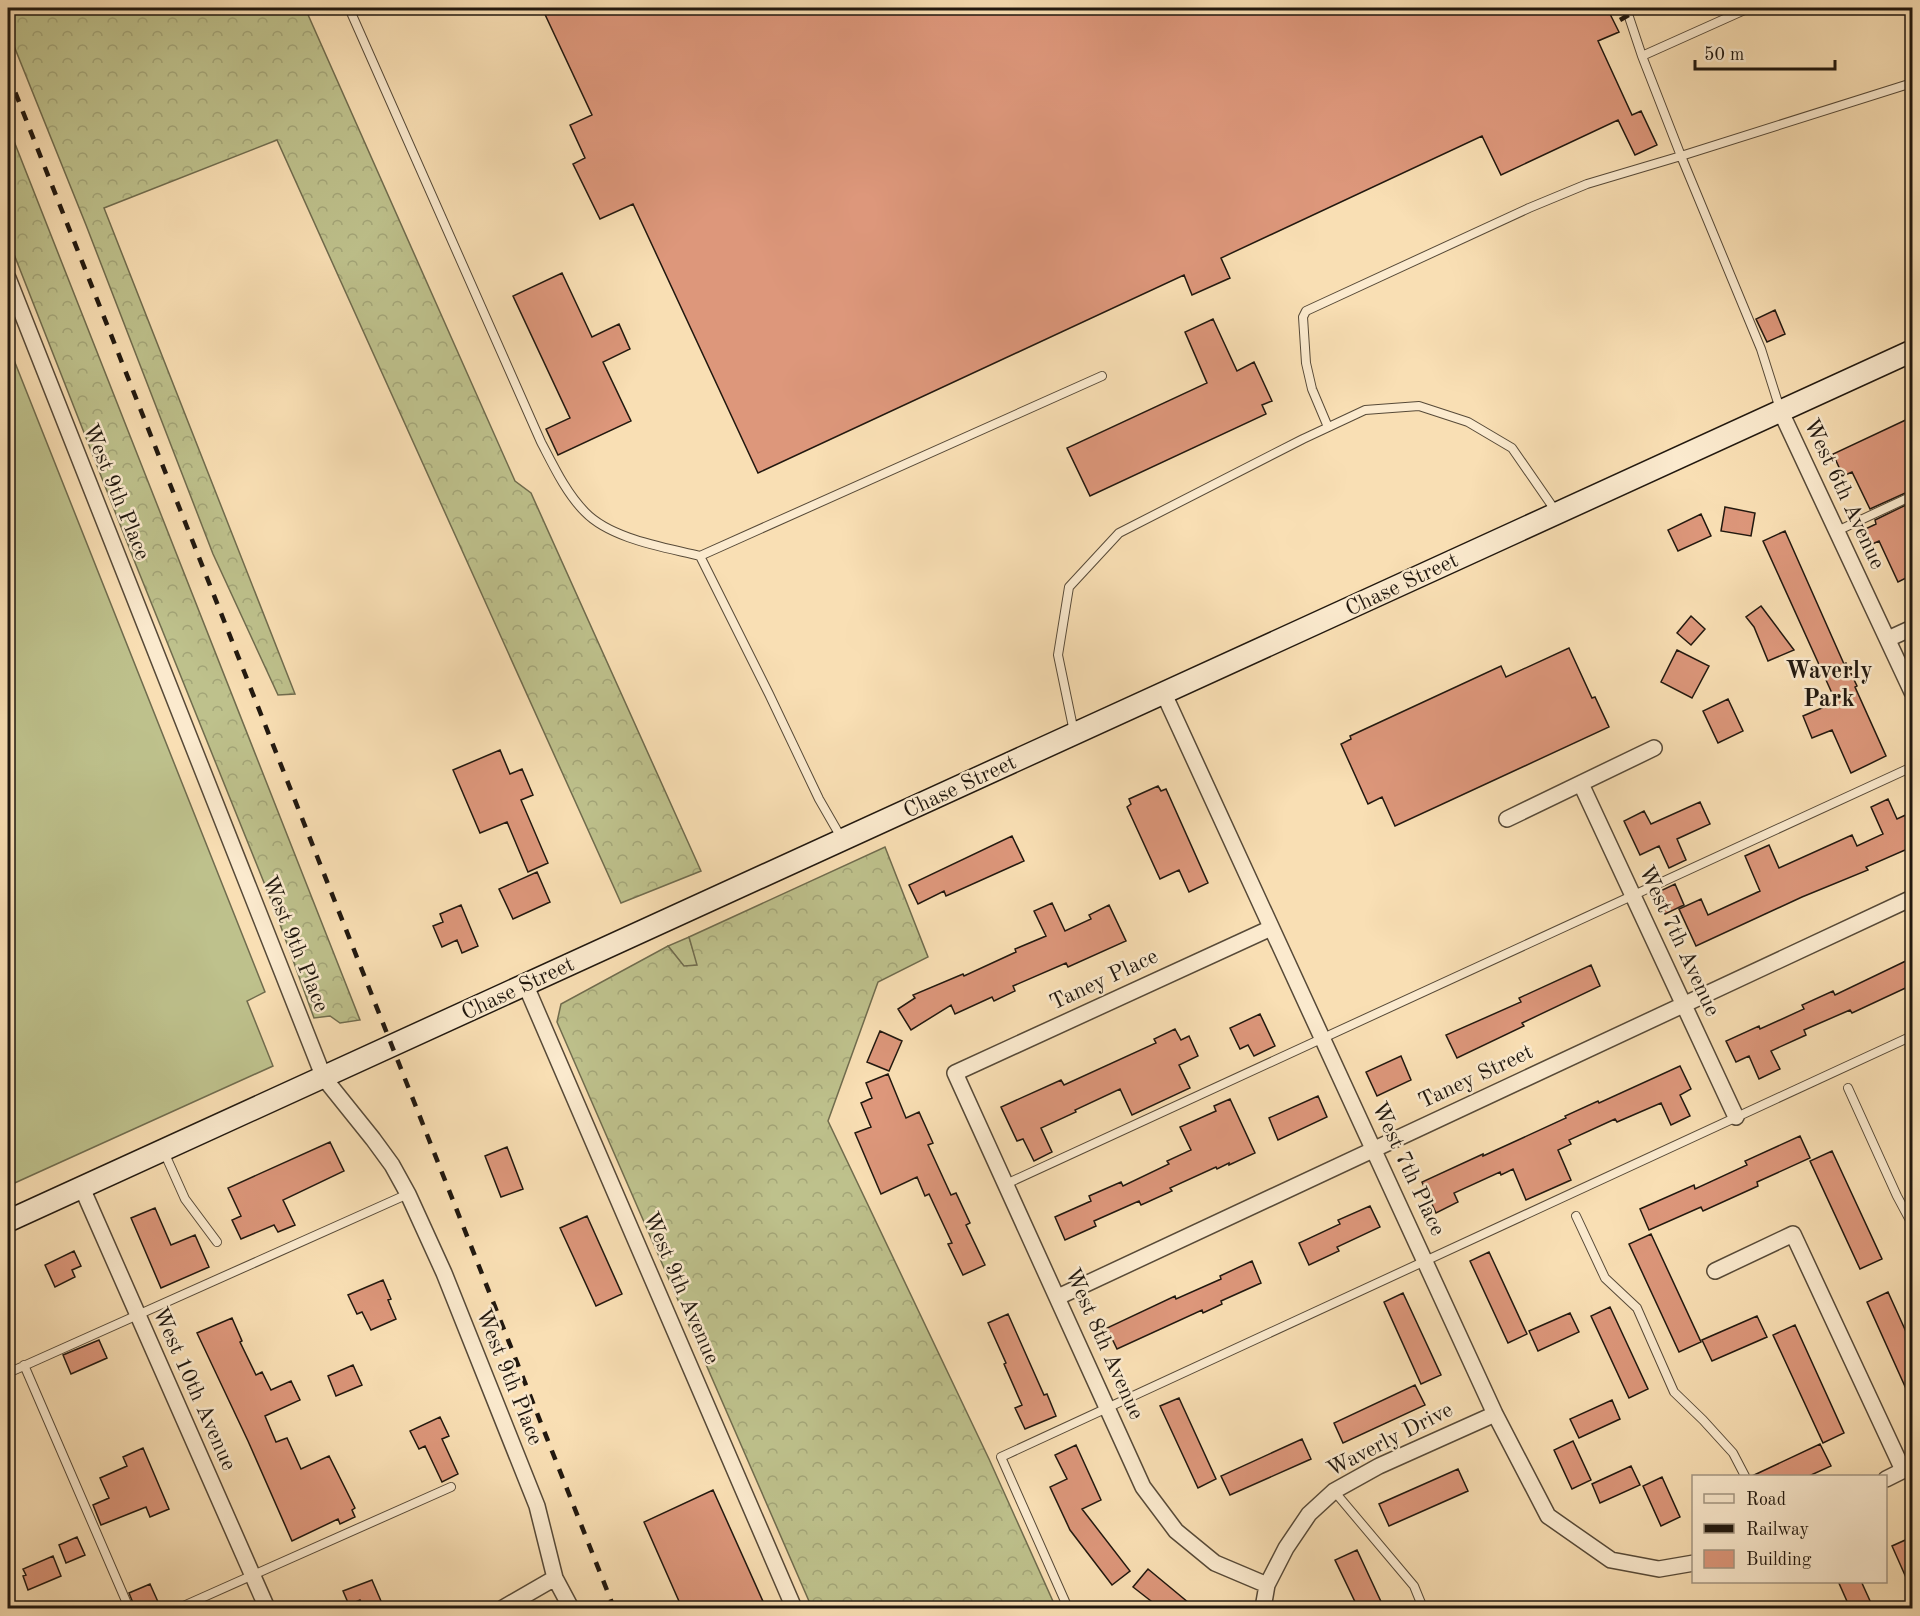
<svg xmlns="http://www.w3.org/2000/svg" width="1920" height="1616" viewBox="0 0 1920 1616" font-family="'Old Standard TT',serif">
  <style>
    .grass { fill: #bec18c; stroke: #706c4e; stroke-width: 1.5 }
    .forest { fill: url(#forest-crowns); stroke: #706c4e; stroke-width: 1.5 }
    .building { fill: #dd977b; stroke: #21180f; stroke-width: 1.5 }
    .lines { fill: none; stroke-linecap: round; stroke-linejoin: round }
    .lane-casing { stroke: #574a38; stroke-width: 10 }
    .street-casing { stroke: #574a38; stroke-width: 18 }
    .secondary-casing { stroke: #21180f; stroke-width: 24 }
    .lane { stroke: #fbeace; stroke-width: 8 }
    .street { stroke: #fbeace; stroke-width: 15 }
    .secondary { stroke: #fbeace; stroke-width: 21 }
    .rail { stroke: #21180f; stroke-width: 4.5; stroke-dasharray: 10 10; stroke-linecap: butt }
    .labels { text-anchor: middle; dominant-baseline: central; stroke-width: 5; stroke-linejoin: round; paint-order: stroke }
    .street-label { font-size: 22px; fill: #21180f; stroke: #fbeace }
    .neighbourhood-label { font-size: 24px; font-weight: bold; fill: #21180f; stroke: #fbeace }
  </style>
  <defs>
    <pattern id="forest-crowns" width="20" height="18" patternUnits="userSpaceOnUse" patternTransform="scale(1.5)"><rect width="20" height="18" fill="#bec18c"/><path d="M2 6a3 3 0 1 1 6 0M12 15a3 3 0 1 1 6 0" fill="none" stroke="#a3a578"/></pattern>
  </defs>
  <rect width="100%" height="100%" fill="#f9dfb4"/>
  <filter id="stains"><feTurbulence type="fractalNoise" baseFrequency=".00333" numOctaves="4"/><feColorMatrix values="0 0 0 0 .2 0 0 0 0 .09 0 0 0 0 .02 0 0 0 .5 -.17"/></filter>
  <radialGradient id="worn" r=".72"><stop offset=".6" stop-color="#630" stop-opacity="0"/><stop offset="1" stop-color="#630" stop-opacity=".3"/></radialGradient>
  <path class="grass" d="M8,345l257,647 -18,9 26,65 -265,120z
    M689,937l9,28 -14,2 -16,-21z"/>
  <path class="forest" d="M8,8h297l210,473 16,12 170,378 -80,32 -344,-763 -173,68 191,486 -17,1 -65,-141 -127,-329 -78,-194z
    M8,124l2,7 350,889 -20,3 -10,-7 -16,2 -41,-113 -137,-340 -128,-326z
    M885,847l43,110 -50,25 -50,139 161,338 67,149h-244l-255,-586 4,-18 107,-58 16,20 13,-1 -8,-28z"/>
  <path class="building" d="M542,8h1040l3,6 13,-6h9l12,24 -21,9 34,74 9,-4 16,34 -22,10 -17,-35 -117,55 -19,-39 -261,122 9,20 -38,17 -8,-20 -426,198 -125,-269 -33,15 -27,-55 12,-6 -15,-33 22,-10z
    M562,273l30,64 27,-13 11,25 -27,13 28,59 -73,34 -12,-26 24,-11 -57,-122z
    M1775,310l10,24 -18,8 -11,-23z
    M1213,319l24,52 17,-9 18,39 -10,4 4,9 -176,82 -23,-48 140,-65 -22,-51z
    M1912,417v73l-42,19 -18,-37 -9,4 -10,-22z
    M1912,502v73l-14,7 -19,-41 -9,4 -7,-15 13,-6 -1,-4z
    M1725,507l30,6 -4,23 -30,-5z
    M1701,514l10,22 -33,15 -10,-21z
    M1785,531l59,133 2,-1 11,23 -2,1 31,69 -35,17 -19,-43 -20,8 -9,-22 33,-14 -73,-161z
    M1761,606l33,44 -26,11 -14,-34 -8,-10z
    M1691,616l14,13 -14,16 -14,-12z
    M1569,648l23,50 3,-1 14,30 -214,99 -13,-29 -14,7 -27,-60 10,-5 -1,-3 151,-70 5,11z
    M1677,650l32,16 -17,32 -31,-16z
    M1728,699l15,32 -25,12 -15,-32z
    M500,750l10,24 12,-5 11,26 -12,5 27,63 -20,9 -21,-50 -27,11 -27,-63z
    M1158,786l3,5 5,-2 42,94 -19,9 -10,-22 -19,9 -33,-72 4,-3 -2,-5z
    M1888,799l9,20 15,-7v35l-46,20 2,3 -66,27 -106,49 -17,-37 22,-10 7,16 52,-24 -15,-35 24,-11 10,23 73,-33 5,11 26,-12 -12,-27z
    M1700,802l10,22 -33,15 9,21 -17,8 -10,-22 -19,9 -16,-34 20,-10 7,13z
    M1012,836l12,25 -78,35 -2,-5 -26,13 -9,-19z
    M537,872l13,30 -37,17 -14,-30z
    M1675,884l9,21 -19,9 -9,-21z
    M1052,903l13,28 26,-12 -2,-4 20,-10 17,36 -58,26 -2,-4 -53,23 2,5 -21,10 -2,-4 -37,17 -4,-9 -40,25 -13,-21 17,-11 -2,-3 50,-21 1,2 52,-24 -1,-3 31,-13 -12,-25z
    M461,905l17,41 -16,7 -5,-13 -15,7 -9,-21 10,-4 -3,-8z
    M1912,958v27l-60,28 -2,-3 -46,20 2,5 -35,16 9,18 -21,10 -10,-23 -13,6 -10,-21 33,-15 1,3 44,-20 -2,-4 31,-14 2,4z
    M1591,965l9,21 -78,37 2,3 -67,32 -11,-23 75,-33 -2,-4z
    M1260,1014l15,32 -21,10 -6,-11 -8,4 -10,-21z
    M1175,1029l6,11 8,-4 9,20 -19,9 11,23 -58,27 -12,-26 -45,21 1,2 -35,16 11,24 -18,9 -11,-22 -6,2 -16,-34 60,-27 3,5 92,-42 -2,-4z
    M880,1031l22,10 -13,30 -22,-9z
    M1401,1056l10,24 -34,16 -11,-24z
    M1680,1066l11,23 -11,6 10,21 -19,9 -10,-22 -44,19 -2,-3 -46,21 2,4 -13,6 13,30 -45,20 -13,-31 -12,6 -1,-3 -46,21 4,9 -22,11 -14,-31 61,-28v2l83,-38 -1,-2 33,-15 1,2z
    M888,1074l18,44 13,-6 14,31 -5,2 23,50 5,-2 14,30 -4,2 19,40 -22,10 -15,-31 4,-1 -23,-49 -4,2 -8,-19 -36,17 -26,-61 16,-6 -10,-24 11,-5 -6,-15z
    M1318,1096l9,21 -49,23 -9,-22z
    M1230,1099l25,54 -26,12v-2l-12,6 -1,-2 -46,21 2,3 -31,14 -2,-4 -45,20 2,5 -31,14 -10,-23 36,-16 -2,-5 32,-14 2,4 46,-22 -2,-3 24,-11 -11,-23 36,-16 -2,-5z
    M1800,1136l10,22 -53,24 1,4 -55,25 -2,-4 -52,23 -9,-21 54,-24 1,4 52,-24 -2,-4z
    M330,1142l14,29 -61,29 12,25 -17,7 -4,-7 -33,14 -9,-19 9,-4 -13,-28z
    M507,1147l16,42 -22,8 -16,-41z
    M1832,1151l50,108 -22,10 -50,-108z
    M1370,1206l10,21 -43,20 2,4 -30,14 -10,-22 41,-19 -2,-4z
    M155,1208l16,37 24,-10 14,32 -48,21 -30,-70z
    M587,1216l35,78 -26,12 -36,-78z
    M1651,1234l50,108 -22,10 -50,-108z
    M74,1251l7,15 -9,4 3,7 -20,10 -10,-22z
    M1489,1252l38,82 -19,9 -38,-82z
    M1252,1261l9,22 -40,18 1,3 -19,9 -1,-3 -85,39 -10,-21 68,-32 1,3 45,-20 -1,-3z
    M383,1280l8,19 -3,1 8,19 -25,11 -9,-18 -5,2 -9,-19z
    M1888,1292l24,53v57l-45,-100z
    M1403,1293l38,82 -20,9 -37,-82z
    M1610,1307l38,82 -19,9 -38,-82z
    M1570,1313l9,19 -41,19 -9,-20z
    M1008,1314l36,81 3,-1 9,22 -31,13 -10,-21 7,-3 -18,-41 2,-1 -18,-40z
    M1757,1316l10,21 -55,24 -10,-21z
    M232,1318l10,23 -2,1 16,33 6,-3 9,18 20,-9 9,19 -35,16 11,26 11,-4 14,31 28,-13 26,52 -3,2 3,7 -15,7 -2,-5 -46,22 -44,-100 -51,-108z
    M1795,1325l49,108 -21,10 -50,-108z
    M99,1340l8,18 -36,16 -8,-19z
    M353,1365l9,20 -26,11 -8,-20z
    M1415,1385l10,20 -82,38 -9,-20z
    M1179,1398l37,81 -18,9 -38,-82z
    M1612,1400l8,19 -41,19 -9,-19z
    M440,1417l9,19 -7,3 16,35 -16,8 -17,-36 -6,3 -9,-18z
    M1302,1439l9,20 -81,36 -9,-19z
    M1573,1441l18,39 -19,9 -18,-39z
    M1820,1444l11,22 -22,10h-57z
    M1076,1445l25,55 -19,9 48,62 -18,14 -42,-55 -20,-43 17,-8 -12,-24z
    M143,1448l26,61 -19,8 -4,-10 -45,18 -8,-20 16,-7 -9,-20 27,-12 -4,-9z
    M1631,1466l9,19 -40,18 -8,-19z
    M1458,1469l10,22 -79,35 -10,-22z
    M1662,1477l18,40 -19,9 -18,-40z
    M713,1490l53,118h-84l-38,-86z
    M77,1537l8,18 -19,8 -7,-18z
    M1912,1537v54l-20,-45z
    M1357,1550l27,58h-26l-23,-48z
    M53,1556l8,20 -33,14 -5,-14 3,-1 -3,-6z
    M1148,1569l47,39h-35l-27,-21z
    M372,1580l12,28h-20l-4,-8 -11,5 -6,-14z
    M1838,1581h23l10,22 -13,5h-8z
    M150,1584l9,20 -9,4h-15l-6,-15z"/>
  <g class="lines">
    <defs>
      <path id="lane" d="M349,8l192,434c12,23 25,51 44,70 26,27 79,35 115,44l69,138 50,105 23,40
        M1626,8l16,48
        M1780,409l-19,-60 -80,-193 231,-73
        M1328,427l-16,-38 -6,-26 -3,-46 3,-6 223,-103 58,-24 94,-28 -39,-100 107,-48
        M1837,531l75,-35
        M700,556l402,-180
        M1074,732l-16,-77 11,-68 50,-54 184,-94 62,-29 54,-4 49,16 44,26 45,65
        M1848,1088l49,108 15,28
        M164,1152l21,47 32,43
        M1006,1184l906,-417
        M1576,1216l29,62 32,30 37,84 29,28 30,33 12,23
        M24,1365l105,243
        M8,1373l400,-179
        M1334,1491l80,95 9,22
        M179,1608l272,-121
        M1068,1608l-67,-151 911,-421"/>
      <path id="street" d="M8,278l316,800 49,61 19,26 16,29 36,79 93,233 18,72 16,30
        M1781,412l131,280
        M1888,639l24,-11
        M1164,694l331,720 53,102 63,44 48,9 35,-6
        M1581,784l155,333
        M1507,819l147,-71
        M526,986l268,622
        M82,1188l185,420
        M1715,1271l78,-37 110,236
        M1058,1297l854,-399
        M1886,1479l26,-13
        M1267,1585l-52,-22 -39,-32 -33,-44 -188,-414 316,-145
        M503,1608l52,-30
        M1263,1608l4,-23 19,-37 23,-34 25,-23 45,-25 116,-52"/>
      <path id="secondary" d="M8,1221l1904,-870"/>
    </defs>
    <use href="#lane" class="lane-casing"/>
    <use href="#street" class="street-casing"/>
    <use href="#secondary" class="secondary-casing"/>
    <use href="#lane" class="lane"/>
    <use href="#street" class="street"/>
    <use href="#secondary" class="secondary"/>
    <path class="rail" d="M1620,20l21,-12
      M8,74l606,1534"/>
  </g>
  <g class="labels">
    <g class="street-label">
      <text transform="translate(116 492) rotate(68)">West 9th Place</text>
      <text transform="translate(1844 494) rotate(65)">West 6th Avenue</text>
      <text transform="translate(1402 585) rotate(-25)">Chase Street</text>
      <text transform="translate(960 787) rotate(-25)">Chase Street</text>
      <text transform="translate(1679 941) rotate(65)">West 7th Avenue</text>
      <text transform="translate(295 944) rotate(68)">West 9th Place</text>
      <text transform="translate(1104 980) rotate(-25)">Taney Place</text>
      <text transform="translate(518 989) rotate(-25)">Chase Street</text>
      <text transform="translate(1476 1077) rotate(-25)">Taney Street</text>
      <text transform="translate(1408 1169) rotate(65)">West 7th Place</text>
      <text transform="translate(681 1288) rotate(67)">West 9th Avenue</text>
      <text transform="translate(1104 1344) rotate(66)">West 8th Avenue</text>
      <text transform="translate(509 1377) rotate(68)">West 9th Place</text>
      <text transform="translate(194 1389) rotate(66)">West 10th Avenue</text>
      <text transform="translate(1390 1440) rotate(-27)">Waverly Drive</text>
    </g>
    <g class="neighbourhood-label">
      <text x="1829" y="672">Waverly<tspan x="1829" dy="28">Park</tspan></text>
    </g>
  </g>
  <rect width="1920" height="1616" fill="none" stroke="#f9dfb4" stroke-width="30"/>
  <rect x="9" y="9" width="1902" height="1598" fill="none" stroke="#21180f" stroke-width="3"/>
  <rect x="15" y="15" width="1890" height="1586" fill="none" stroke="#21180f" stroke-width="1.5"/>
  <rect x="1692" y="1475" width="195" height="108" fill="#fbeace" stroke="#a49682" stroke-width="1.5"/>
  <rect x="1704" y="1494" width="30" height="9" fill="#fbeace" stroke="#a49682" stroke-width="1.5"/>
  <text x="1746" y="1505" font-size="18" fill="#21180f">Road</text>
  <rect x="1704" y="1524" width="30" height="9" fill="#21180f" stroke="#a49682" stroke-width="1.5"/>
  <text x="1746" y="1535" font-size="18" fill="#21180f">Railway</text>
  <rect x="1704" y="1550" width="30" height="18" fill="#dd977b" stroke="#a49682" stroke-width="1.5"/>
  <text x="1746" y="1565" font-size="18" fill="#21180f">Building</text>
  <path d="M1695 60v9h140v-9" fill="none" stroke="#21180f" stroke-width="3"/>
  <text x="1704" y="60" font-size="18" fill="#21180f" stroke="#fbeace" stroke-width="4.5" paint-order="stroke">50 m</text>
  <rect width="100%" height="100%" filter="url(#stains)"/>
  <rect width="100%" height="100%" fill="url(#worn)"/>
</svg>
